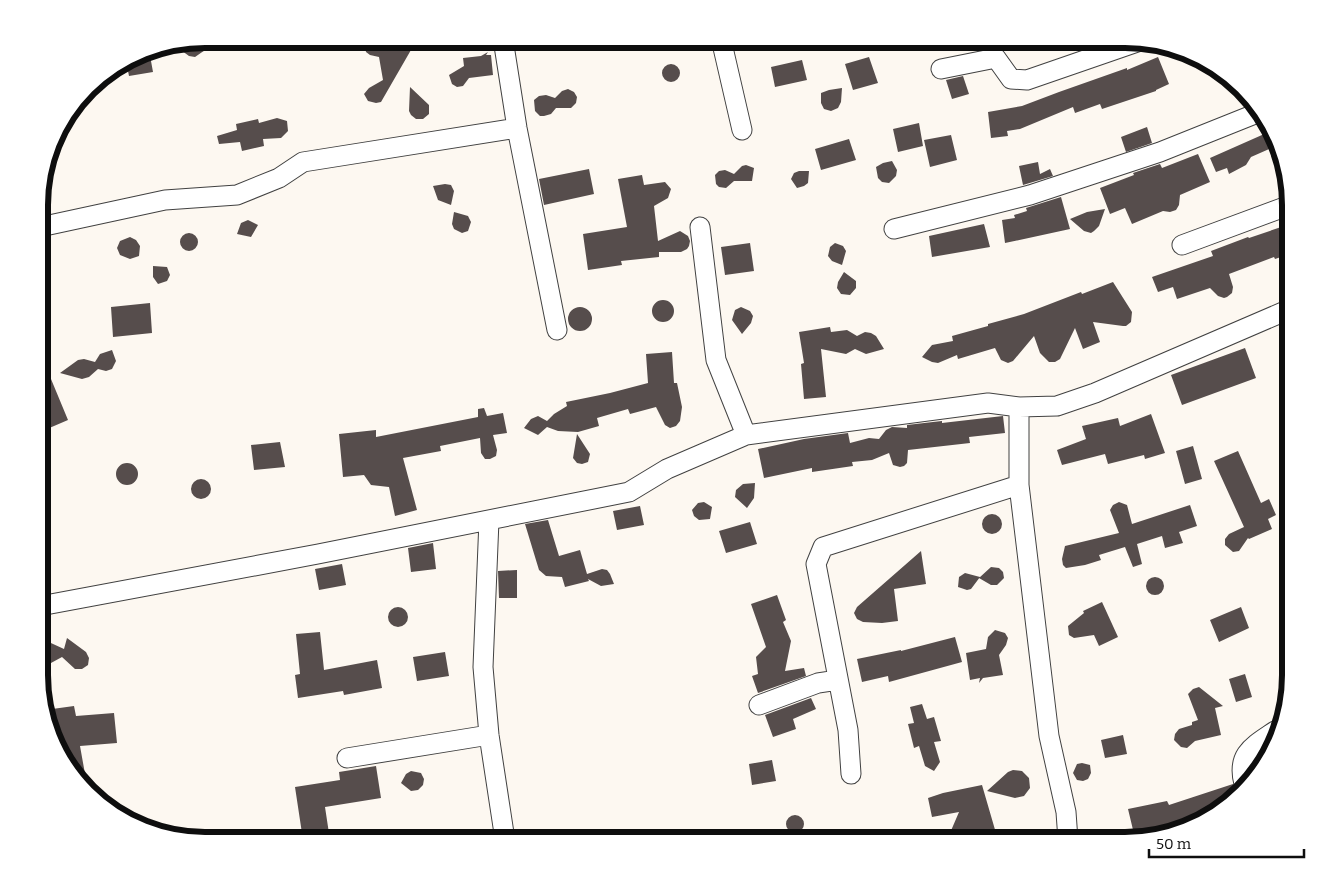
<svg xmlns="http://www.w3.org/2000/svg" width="1329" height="879" viewBox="0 0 1329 879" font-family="Bitter,serif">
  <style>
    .building { fill: #564d4c }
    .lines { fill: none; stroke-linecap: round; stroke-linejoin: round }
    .street-casing { stroke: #414141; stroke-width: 21 }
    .street { stroke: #fff; stroke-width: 19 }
    .rim { fill: none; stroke: #0e0e0e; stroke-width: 6 }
  </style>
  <rect width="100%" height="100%" fill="#fdf8f1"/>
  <path class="building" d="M204,39h17l-26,18 -6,-1 -15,-11z
    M363,39h17l6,9 29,-5 -34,59 -5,1 -8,-2 -4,-7 5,-6 14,-8 -4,-23 -9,-2 -4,-3z
    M149,50l4,22 -24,4 -3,-15 15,-10z
    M488,52l-2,3h5l2,20 -24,3 -6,8 -6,1 -5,-3 -3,-9 15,-9 -1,-8 18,-2z
    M869,57l9,26 -25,7 -8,-26z
    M1158,57l11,27 -13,6v1l-54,18 -2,-5 -25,9 -2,-6 -53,22 -13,2 1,5 -17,2 -3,-26 34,-6 37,-14 68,-24v2z
    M802,60l5,20 -32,7 -4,-20z
    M662 73a9 9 0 1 1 18 0a9 9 0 1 1-18 0Z
    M963,76l6,18 -17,5 -6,-19z
    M410,87l19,18v9l-6,5h-7l-5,-4 -2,-4z
    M842,88l-1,14 -3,6 -7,3 -7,-2 -3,-6v-10l8,-3z
    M568,89l6,3 3,5 -1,6 -5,5h-15l-5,6 -7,2h-4l-5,-5 -1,-11 5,-4 7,-1 9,3 7,-7z
    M277,118l10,3 1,10 -7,7 -18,1 1,7 -22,5 -2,-9 -21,2 -2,-8 20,-6 -1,-6 22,-5 1,4z
    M919,123l4,23 -25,6 -5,-23z
    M1147,127l5,16 -26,9 -5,-15z
    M1271,131l5,15 -25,11 -5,8 -17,9 -2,-6 -11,4 -6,-14z
    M951,135l6,25 -27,7 -6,-27z
    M849,139l7,21 -35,10 -6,-21z
    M1198,154l12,28 -30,13 -1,10 -3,5 -6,2 -7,-1 -31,13 -7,-16 -15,6 -10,-26 34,-13 -1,-2 27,-9 2,4z
    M892,161l5,9 -1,6 -7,7 -7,-1 -4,-4 -2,-11 7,-4z
    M1038,162l2,12 10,-5 3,7 -30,9 -4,-19z
    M746,165l8,3 -2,13h-18l-8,7 -7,-1 -3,-3 -1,-9 4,-4 6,-1 9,4 8,-8z
    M589,169l5,25 -50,11 -5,-26z
    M799,171h10l-1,12 -4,3 -7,2 -6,-9 3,-6z
    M642,175l2,10 21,-3 6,7 -3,9 -14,8 4,35 22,-10 8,5 2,5 -1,5 -2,3 -6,3h-22v5l-38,4 1,4 -34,5 -5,-36 44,-7 -9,-48z
    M445,184l6,1 3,6 -3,14 -13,-5 -5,-14z
    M1061,197l9,32 -65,14 -3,-23 13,-2 -1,-3 13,-4 -1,-3z
    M1105,209l-6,17 -5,5 -3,2 -7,-2 -14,-12 17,-7z
    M454,212l14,4 3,6 -3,9 -6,2 -8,-4 -2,-5z
    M248,220l10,5 -7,12 -14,-3 4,-11z
    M984,224l6,23 -58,10 -3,-21z
    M1290,224v30l-15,5 -1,-2 -45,17 4,13 -1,6 -5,4 -3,1 -6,-2 -8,-8 -33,11 -4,-12 -15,5 -6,-15 61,-21 -2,-5 37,-14 1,1z
    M180 242a9 9 0 1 1 18 0a9 9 0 1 1-18 0Z
    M130,237l6,3 4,6 -1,10 -9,3 -10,-4 -3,-7 3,-7z
    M750,243l4,28 -29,4 -4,-28z
    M835,243l8,3 3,5 -4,14 -10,-4 -4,-5 2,-9z
    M153,266l14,1 3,8 -3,6 -9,3 -5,-7z
    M844,272l12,9v7l-6,7 -9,-1 -4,-6 1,-6z
    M1113,282l19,30 -1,10 -5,4h-3l-30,-4 7,20 -17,7 -8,-21 -15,31 -5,3h-6l-9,-9 -6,-17 -21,25 -5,2 -7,-3 -6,-12 -37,11 -1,-4 -19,8 -6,-1 -10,-5 10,-12 21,-4 -1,-5 36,-10v-2l36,-10 57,-22 1,2z
    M652 311a11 11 0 1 1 22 0a11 11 0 1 1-22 0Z
    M150,303l2,30 -39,4 -2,-30z
    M568 319a12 12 0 1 1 24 0a12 12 0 1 1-24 0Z
    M741,307l9,4 3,5 -2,7 -9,11 -10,-14 3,-10z
    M830,327l1,5 16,-2 10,6 8,-4 6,1 5,3 8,13 -18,5 -11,-5 -9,5 -25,-5 5,48 -22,2 -3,-35 3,-1 -5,-31z
    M1245,348l11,30 -74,27 -11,-30z
    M112,350l4,11 -4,8 -6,2 -8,-2 -9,8 -7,2 -22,-6 18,-13 6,-1 11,3 5,-8z
    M672,352l2,31h3l5,24 -2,14 -4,5 -6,2 -5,-3 -9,-18 -26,7 -2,-5 -31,9 2,8 -21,6 -20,-1 -11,-4 -9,8 -14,-7 7,-9 7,-3 9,5 7,-7 13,-8 -1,-4 44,-9 38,-10 -2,-29z
    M51,379l17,41 -28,12v-45z
    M484,408l3,8 16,-3 4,20 -14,2 4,15 -1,6 -6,3h-5l-4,-6 -1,-15 -40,8 1,5 -38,7 14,52 -22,6 -6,-29 -18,-2 -7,-10 -21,2 -4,-43 37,-4v7l102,-20v-8z
    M1151,414l14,39 -20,6 -1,-4 -36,9 -3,-10 -43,11 -5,-15 29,-11 -4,-13 36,-8 2,8z
    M1003,416l2,17 -36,4 1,6 -62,7 -1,13 -3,3 -4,1 -7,-2 -4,-12 -17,7 -20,2 1,4 -41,6v-4l-48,10 -6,-29 46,-10 44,-6 2,10 19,-5 10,1 7,-9 6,-3 15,1v-3l26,-3 9,-1v2z
    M577,434l13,20 -2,8 -6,2 -5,-1 -4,-5z
    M280,442l5,25 -31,3 -3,-25z
    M1193,446l9,33 -17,5 -9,-33z
    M1238,451l23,52 8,-4 7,16 -8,4 4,10 -23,10 -1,-1 -9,13 -6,1 -8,-7v-6l4,-5 15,-7 -30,-66z
    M116 474a11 11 0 1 1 22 0a11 11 0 1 1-22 0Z
    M191 489a10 10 0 1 1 20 0a10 10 0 1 1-20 0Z
    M755,483l-1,15 -7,10 -12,-11 1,-7 7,-6z
    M704,502l8,5 -2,12 -11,1 -5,-4 -2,-6 6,-7z
    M1119,502l8,3 5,19 58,-19 7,21 -18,6 4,11 -18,5 -3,-12 -25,8 5,20 -9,3 -8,-20 -26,8 2,5 -16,5 -19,3 -3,-3 -1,-6 3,-13 54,-13 -9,-23 3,-5z
    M640,506l4,19 -27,5 -4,-19z
    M982 524a10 10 0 1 1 20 0a10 10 0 1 1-20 0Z
    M548,520l11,36 21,-6 7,24 15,-5 5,1 3,4 4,10 -13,2 -13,-7 1,2 -24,6 -3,-10 -16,-1 -7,-6 -14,-46z
    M750,522l7,22 -31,9 -7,-22z
    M433,543l3,26 -25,3 -3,-24z
    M921,551l5,33 -32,5 4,32 -16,2 -19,-1 -6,-3 -3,-6 3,-6z
    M342,564l4,21 -27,5 -4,-21z
    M991,567l8,1 4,4 1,6 -7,7h-6l-12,-7z
    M517,570v28h-18l-1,-27z
    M965,573l15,4 -9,12 -4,1 -9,-3 1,-10z
    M1146 586a9 9 0 1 1 18 0a9 9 0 1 1-18 0Z
    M777,595l9,25 -3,2 8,19 -6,30 19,-3 2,8 -48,17 -6,-17 6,-2 -2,-17 10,-10 -15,-43z
    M1102,602l16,35 -19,9 -5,-11 -20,3 -5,-3 -1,-9 16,-13 -1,-2z
    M388 617a10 10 0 1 1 20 0a10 10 0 1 1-20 0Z
    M1241,607l8,21 -30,14 -9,-22z
    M995,630l10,3 3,5 -2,7 -7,10 4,20 -20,3 -4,5 1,-5 -10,2 -4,-27 20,-4 2,-12z
    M320,632l4,38 53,-10 5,28 -38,7 -1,-4 -45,7 -3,-23 5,-1 -4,-40z
    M955,637l7,25 -73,20 -1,-6 -26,6 -5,-23 44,-9v1z
    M40,638l24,11 3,-11 19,14 3,6 -1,7 -6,4h-7l-13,-12 -11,6 -11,2z
    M445,652l4,24 -32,5 -4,-24z
    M1245,674l7,23 -16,5 -7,-23z
    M1199,687l24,19 -8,2 6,27 -26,6 -8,7 -6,-1 -7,-7 1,-6 4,-5 13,-4v-3l6,-2 -10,-26 5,-5z
    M811,698l5,11 -23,10 3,10 -23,8 -8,-22z
    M922,704l5,15 7,-2 7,24 -7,1 6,20 -6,9 -9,-5 -6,-20 -5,2 -6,-24 6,-1 -4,-16z
    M74,706l2,10 38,-3 3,30 -37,3 7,39 -26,-27 -16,-48z
    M1123,735l4,19 -22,4 -4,-18z
    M772,760l4,21 -24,4 -3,-21z
    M1082,763l8,2 1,8 -3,6 -5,2 -6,-1 -4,-7 4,-9z
    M376,766l5,32 -56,9 5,33h-27l-8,-53 45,-7 -1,-8z
    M1013,770l9,1 7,7 1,10 -6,8 -9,2 -28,-7 21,-19z
    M411,771l10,2 3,6 -1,6 -5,5 -7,1 -10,-8 5,-9z
    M1233,784l3,8 -21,19 -81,23 -6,-25 39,-8 2,4z
    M982,785l16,55h-51l12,-28 -27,5 -4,-19 15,-5z
    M786 824a9 9 0 1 1 18 0a9 9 0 1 1-18 0Z"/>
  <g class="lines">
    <defs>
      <path id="street" d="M503,39l14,89 40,202
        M721,39l21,91
        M941,69l55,-11 15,21 16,1 113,-39
        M40,227l125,-27 72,-5 42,-17 24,-16 214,-34
        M700,227l16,133 30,75
        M894,229l136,-34 130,-43 100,-40
        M1182,245l108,-40
        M1019,407v78l30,251 17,76 2,28
        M489,520l-6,147 6,68 16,105
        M40,606l278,-52 311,-62 38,-23 79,-34 242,-32 31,4 38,-1 38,-13 195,-84
        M759,705l59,-22 20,-3
        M347,758l142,-23
        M851,774l-3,-44 -32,-166 7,-17 196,-62
        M1244,784c-8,-30 9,-38 31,-53"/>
    </defs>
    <use href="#street" class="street-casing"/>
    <use href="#street" class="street"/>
  </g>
  <path d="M0 0H1329V879H0ZM205 48H1125A157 157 0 0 1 1282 205V675A157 157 0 0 1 1125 832H205A157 157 0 0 1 48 675V205A157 157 0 0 1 205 48Z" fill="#fff" fill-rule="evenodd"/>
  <path class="rim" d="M205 48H1125A157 157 0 0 1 1282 205V675A157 157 0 0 1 1125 832H205A157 157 0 0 1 48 675V205A157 157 0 0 1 205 48Z"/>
  <path d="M1149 849v8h155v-8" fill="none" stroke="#0e0e0e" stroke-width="2.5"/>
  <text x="1156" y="849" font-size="15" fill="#0e0e0e" stroke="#ffffff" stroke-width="4" paint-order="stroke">50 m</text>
</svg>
